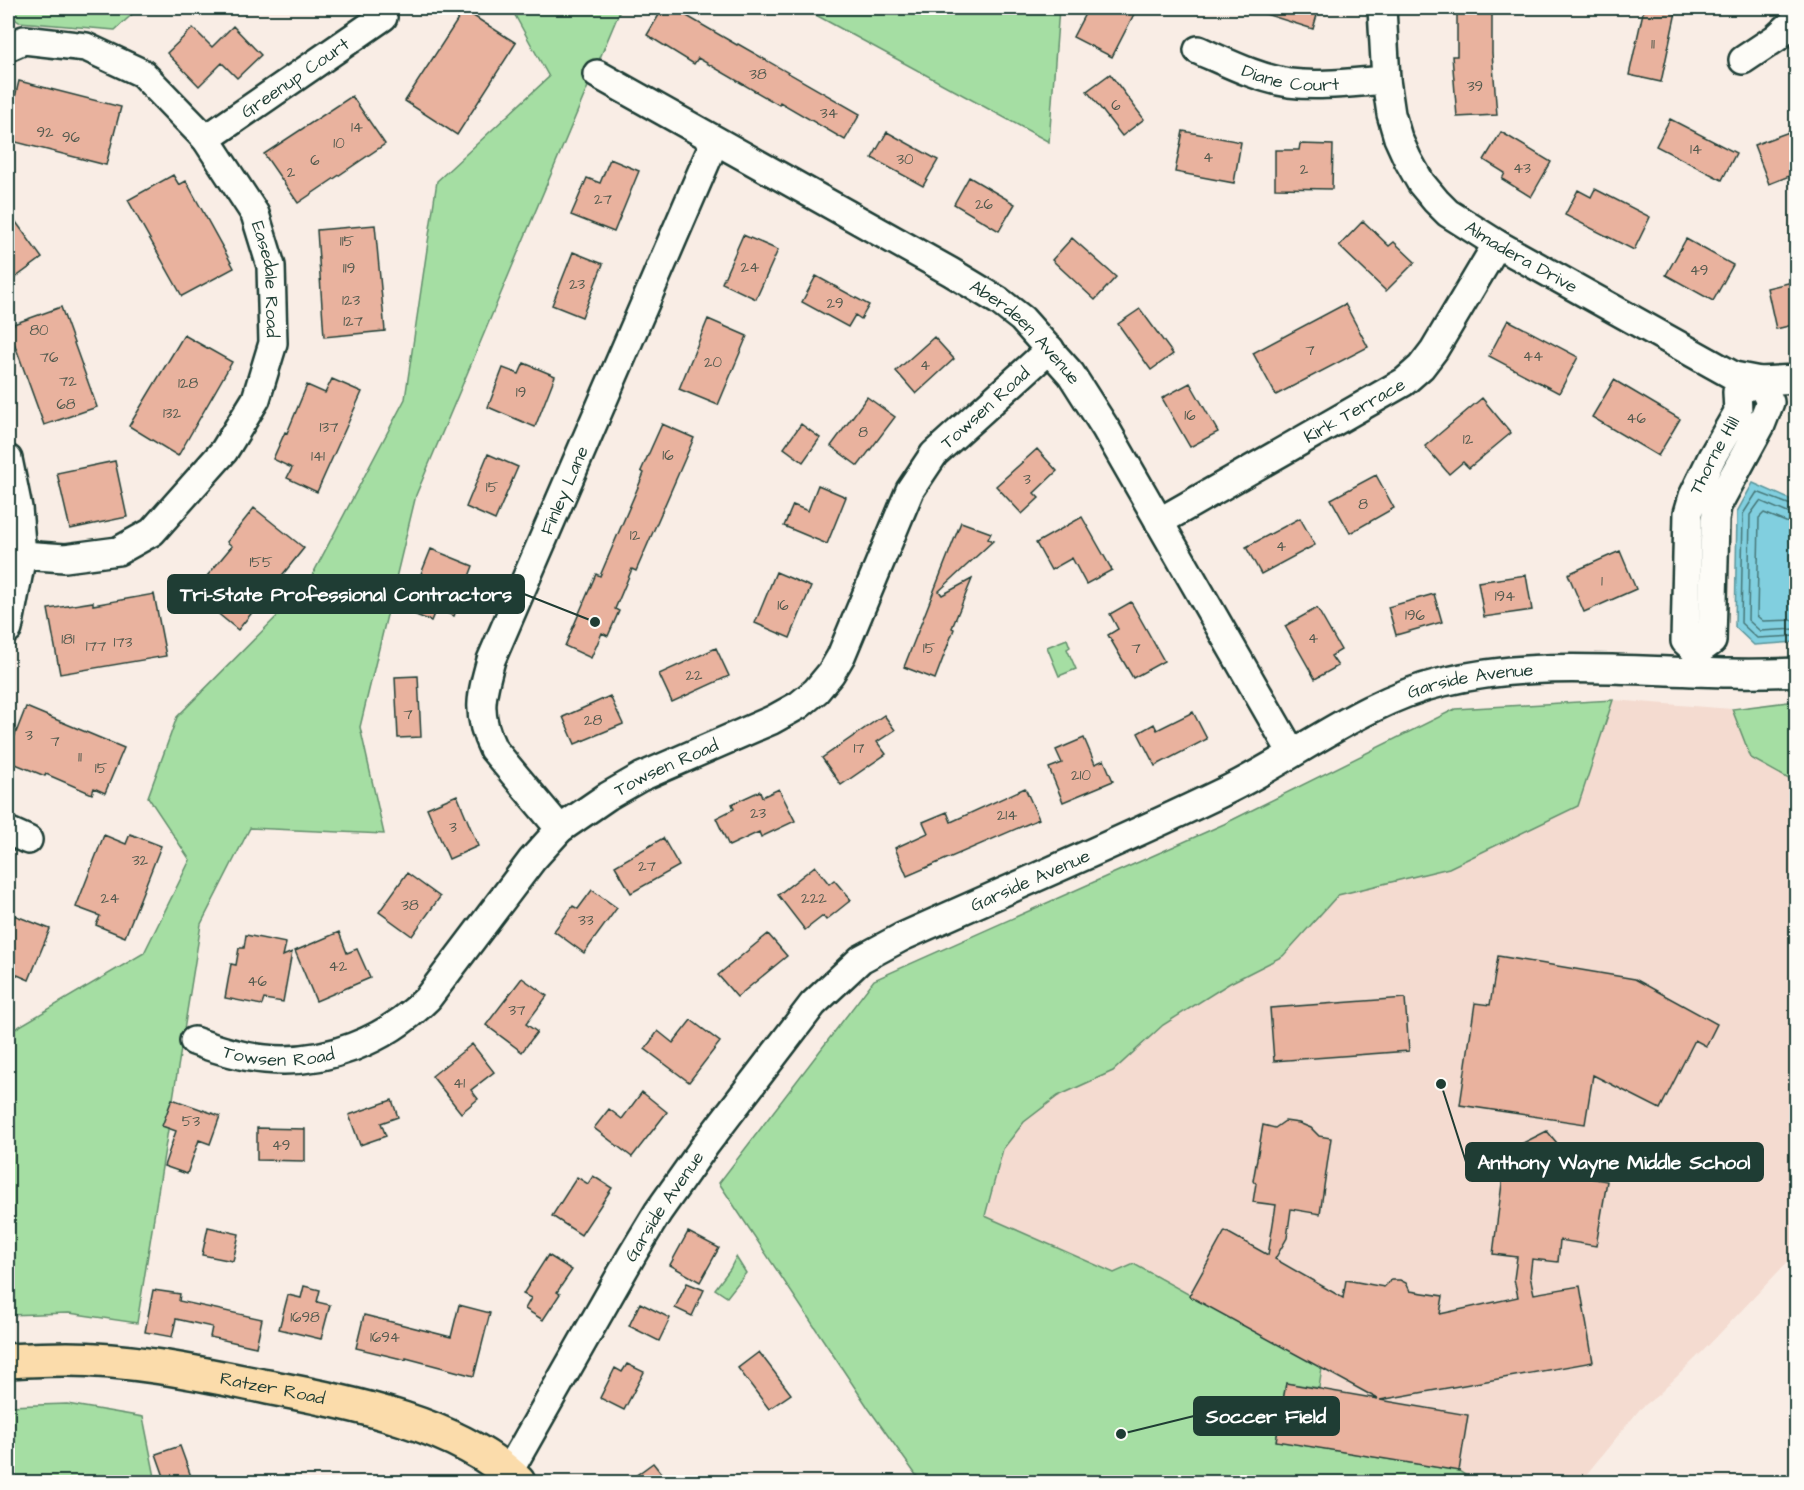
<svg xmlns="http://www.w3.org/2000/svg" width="1804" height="1490" viewBox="0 0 1804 1490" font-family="'Architects Daughter',sans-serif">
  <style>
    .built { fill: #f4dbd0 }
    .green { fill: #a5dea3; stroke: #628e6c; stroke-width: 1.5 }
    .water { fill: #81cfdf; stroke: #5a959b; stroke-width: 1.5 }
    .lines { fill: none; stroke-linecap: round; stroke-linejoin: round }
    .shore { stroke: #467778; stroke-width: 1.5 }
    .building { fill: #e9b29e; stroke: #1f3d34; stroke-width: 1.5 }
    .minor-casing { stroke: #1f3d34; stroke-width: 32 }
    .major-casing { stroke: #1f3d34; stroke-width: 38 }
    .minor { stroke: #fdfcf7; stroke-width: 27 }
    .major { stroke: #fbdcab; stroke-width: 33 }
    .labels { text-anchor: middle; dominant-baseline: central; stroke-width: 4.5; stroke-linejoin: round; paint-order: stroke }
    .number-label { font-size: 15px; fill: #525a4e }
    .street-label { font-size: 18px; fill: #1f3d34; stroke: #fdfcf7 }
    .leader { fill: none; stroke: #1f3d34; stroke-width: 2 }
    .callout-dot { fill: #1f3d34; stroke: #fdfcf7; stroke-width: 2 }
    .callout { fill: #1f3d34; stroke: #1f3d34; stroke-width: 2 }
    .callout-label { font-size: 20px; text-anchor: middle; font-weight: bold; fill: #fff }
  </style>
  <rect width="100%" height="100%" fill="#f9ede5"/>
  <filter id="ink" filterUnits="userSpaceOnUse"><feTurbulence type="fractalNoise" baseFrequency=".0167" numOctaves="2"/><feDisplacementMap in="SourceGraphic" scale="12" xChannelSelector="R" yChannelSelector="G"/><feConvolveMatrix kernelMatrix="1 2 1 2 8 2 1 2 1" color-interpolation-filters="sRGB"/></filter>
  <g filter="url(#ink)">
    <path class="built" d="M1613,700l119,9 19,49 45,25v470l-92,97 -46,45 -18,14 -60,73h-659l82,-333 21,-27 34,-26 55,-25 50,-46 67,-42 53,-27 55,-61 111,-27 129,-62z"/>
    <path class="green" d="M8,8h131l-24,22 -96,-8 -11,-8z
      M511,8h110l-205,487 -56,232 24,107 -134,-6 -49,96 -64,399 -68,-10 -61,2v-282l136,-80 46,-93 -42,-63 29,-80 129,-130 99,-188 32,-218 112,-104z
      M803,8h256l-10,134z
      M1067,639l3,8 -3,2 9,20 -17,7 -12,-29z
      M1613,700l-35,106 -129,62 -111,27 -55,61 -53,27 -67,42 -50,46 -55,25 -34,26 -21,27 -18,67 129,57 20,-9 168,93 21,4 -4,27 -33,-5 -9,58 182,30 16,11h-554l-52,-73 -150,-226 155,-203 350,-156 231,-115z
      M1796,701v82l-45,-25 -19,-49z
      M736,1257l10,16 -19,24 -12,-8 15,-20z
      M67,1404l76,13 13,65h-148v-76z"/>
    <path class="water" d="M1753,483l43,19v140l-42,3 -19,-18 2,-115z"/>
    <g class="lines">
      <path class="shore" d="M1796,507l-39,-15 -14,22 -2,109 16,15 39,-2
        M1796,515l-6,-1 -30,-13 -10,14 -2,105 12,11 36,-2
        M1796,524l-10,-2 -22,-9 -5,5 -2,98 6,5 33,-1"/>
    </g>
    <path class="building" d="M663,8h10l64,37 1,-1 122,70 -15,26 -65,-38 -1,3 -81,-47 -4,6 -47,-29z
      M1088,8h38l9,4 -23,45 -39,-20z
      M1257,8h62l-6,21 -57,-18z
      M1457,8h35v45l5,62 -40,2 -5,-61h5z
      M1644,8h11l21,4 -15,70 -32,-7z
      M464,10l52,33 -59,92 -52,-34z
      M233,26l28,29 -24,23 -15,-15 -23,23 -32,-33 26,-25 19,19z
      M1110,74l34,45 -22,17 -35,-45z
      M19,81l102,26 -15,58 -98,-25v-15z
      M352,96l33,48 -87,59 -34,-49z
      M1670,119l66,34 -14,27 -66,-34z
      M1797,129v44l-28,11 -15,-39z
      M1183,131l58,11 -7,41 -59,-11z
      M887,132l51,28 -15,26 -51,-28z
      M1501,132l50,30 -20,35 -29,-18 3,-6 -21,-13z
      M1300,144l33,1 -1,44 -57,-1v-38h24z
      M610,159l29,12 -25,61 -43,-17 16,-37 13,5z
      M173,175l6,10 7,-4 48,87 -52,28 -54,-96z
      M969,177l46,27 -16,27 -45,-27z
      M1595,189l55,28 -16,33 -69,-35 13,-25 13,7z
      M8,211l34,47 -34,25z
      M1363,221l26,25 5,-4 21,20 -29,29 -47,-45z
      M375,225l10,106 -61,6 -7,-107z
      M743,235l35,15 -22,49 -34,-16z
      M1072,238l44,39 -21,23 -43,-40z
      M1686,239l47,26 -20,36 -47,-26z
      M573,252l30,12 -21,53 -30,-12z
      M816,276l53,29 -8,14 -6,-4 -7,12 -46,-25z
      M1797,281v43l-21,5 -9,-41z
      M1345,304l23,43 -92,48 -23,-42z
      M61,307l36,100 -53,18 -36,-99z
      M1140,309l33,45 -22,16 -33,-46z
      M708,319l39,17 -29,69 -39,-16z
      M1508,320l70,37 -19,36 -70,-37z
      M184,335l48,27 -54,94 -49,-30z
      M934,337l20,22 -38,35 -20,-23z
      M524,363l31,13 -20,51 -47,-20 15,-39 16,6z
      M332,379l30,13 -45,100 -30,-14 5,-10 -19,-9 12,-27 2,1 20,-48 18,8z
      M1614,380l66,39 -22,37 -66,-39z
      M1190,383l28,49 -28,15 -28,-49z
      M867,397l28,20 -37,49 -27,-20z
      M1482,398l29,35 -42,35 -6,-6 -14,12 -24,-28z
      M662,424l32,14 -58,133 -4,-2 -17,40 4,2 -11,25 -6,-3 -11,25 -26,-12 31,-72 4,2 44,-103 -3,-2z
      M801,424l19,14 -17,24 -19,-14z
      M1037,449l20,22 -23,22 5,5 -17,16 -26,-28z
      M488,454l30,13 -23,53 -29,-13z
      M115,461l12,56 -57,12 -13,-56z
      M1376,475l18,33 -44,25 -19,-34z
      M818,485l28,12 -19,47 -43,-18 9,-21 15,6z
      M254,508l50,40 -66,82 -45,-37 39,-47 -5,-4z
      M1082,517l30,53 -26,14 -14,-26 -21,12 -15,-27z
      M1300,518l15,27 -54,29 -15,-27z
      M961,522l30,11 -3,6 5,2 -54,50 3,4 30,-16 -20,49 2,1 -19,50 -31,-12z
      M431,549l42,17 -19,50 -18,-7 -5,12 -25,-10z
      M1620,551l16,38 -52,23 -16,-38z
      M776,572l35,15 -21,51 -35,-15z
      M1526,575l6,35 -48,7 -6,-35z
      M154,594l12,62 -106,18 -12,-65 45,-7v3z
      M1434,594l8,28 -46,13 -8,-28z
      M1131,602l33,59 -31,17 -25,-43 10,-6 -8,-15z
      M1317,608l24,42 -10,6 7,10 -23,13 -30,-53z
      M716,648l13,28 -57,26 -13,-28z
      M418,676l3,61 -23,1 -3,-61z
      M610,696l13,28 -48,20 -12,-27z
      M26,707l98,41 -19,45 -11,-5 -2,6 -46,-20 -1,2 -37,-15v-8z
      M1193,712l14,27 -52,27 -17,-33 16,-9 3,6z
      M884,715l11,15 -18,12 9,12 -45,31 -19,-27z
      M1084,738l11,26 9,-4 9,21 -50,21 -14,-34 13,-5 -6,-13z
      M1025,788l14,31 -132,57 -12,-28 33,-15 -5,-11 24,-10 4,10z
      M779,789l16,32 -34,16 -2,-5 -30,14 -13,-28 18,-9 -2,-5 28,-13 2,6z
      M457,795l21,51 -29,13 -22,-51z
      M130,834l31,12 -36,91 -29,-12 4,-9 -24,-9 28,-72 22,9z
      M663,838l16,28 -48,27 -16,-27z
      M815,866l14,18 5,-4 17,20 -25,20 -3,-4 -18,14 -27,-35z
      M407,873l33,24 -28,39 -33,-24z
      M592,890l25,18 -33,45 -30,-22 19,-25 5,3z
      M11,914l39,15 -21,51 -21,-9v-49z
      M339,932l8,21 10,-4 13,29 -54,23 -21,-50z
      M768,934l19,22 -50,41 -19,-22z
      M246,935l40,8 -3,13 9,-4 -9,50 -19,-3 -2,6 -37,-7 6,-34 5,1 3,-17h5z
      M1498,956l137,23 82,45 -11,22 -11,-6 -35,69 -67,-34 -8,49 -125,-19 15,-102 15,2z
      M522,978l25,18 -21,28 11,8 -15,20 -36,-27z
      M1405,998l4,53 -135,10 -4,-53z
      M691,1020l29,22 -31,40 -44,-33 13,-18 15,12z
      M472,1044l22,28 -23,18 7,9 -17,14 -29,-37z
      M642,1092l25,20 -35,45 -38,-29 15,-19 13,10z
      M172,1099l48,17 -10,28 -11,-4 -12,34 -23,-8 12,-35 -14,-5z
      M392,1100l6,17 -17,6 5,13 -26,9 -11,-30z
      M1285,1121l14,2 12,5 8,8 12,2 -11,76 -29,-5 -4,29 -12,21 68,39 3,-18 38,7 7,-7h9l6,3 4,8 33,5 -3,18 78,-17 -4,-18 3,-22 -24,-3 12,-94 12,2 2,-17 28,-14 19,23 8,1 -3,20 36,6 -11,65 -36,-6 -2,22 -26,-3 -2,17 4,18 46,-8 13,76 -213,38 88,15 -9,56 -183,-30 10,-58 92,16 -189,-103 36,-65 43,24 8,-50 -23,-3 3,-19 -3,-2 10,-56 12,3z
      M257,1128l48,1v32l-48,-1z
      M593,1176l19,12 -31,47 -29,-19 25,-39 11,7z
      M208,1227l31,7 -6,27 -31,-6z
      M688,1232l31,16 -19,34 -30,-17z
      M548,1255l24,15 -15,22 3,2 -17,26 -18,-11 6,-11 -8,-4z
      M687,1283l17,7 -12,26 -17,-8z
      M304,1286l16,4 -3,12 13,3 -9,34 -42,-10 9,-34 13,3z
      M153,1290l27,4 -1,7 83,18 -6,28 -46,-10 2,-10 -36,-8 -4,18 -27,-5z
      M640,1303l30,15 -11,23 -30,-15z
      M459,1305l31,8 -16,63 -68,-18v2l-50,-12 8,-33 87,22z
      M759,1352l32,42 -22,15 -31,-41z
      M627,1364l17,8 -20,38 -24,-12 15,-30 7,4z
      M180,1446l13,36h-27l-10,-28z
      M653,1463l15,19h-41z"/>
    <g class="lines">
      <defs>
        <g id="minor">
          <path id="s1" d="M1382,8l4,72 5,34 7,24 10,22 13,23 15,18 12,12 49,31 237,132 26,5 36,-2"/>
          <path id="s2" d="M8,47l16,-7 62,7 56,26 64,66 49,75 16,52 2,77 -17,56 -32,52 -72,81 -34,19 -53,7 -43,-3"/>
          <path id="s3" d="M1198,50c30,13 59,28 91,33 32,4 66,-1 97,-3"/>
          <path d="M1743,60l33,-22 20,-18"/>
          <path id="s4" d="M597,74l354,198 48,29 23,18 49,55 35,55 186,324"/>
          <path id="s5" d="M206,139l177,-122"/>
          <path d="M8,459l10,49 4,47 -14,74"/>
          <path id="s6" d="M1159,522l245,-140 17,-15 13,-17 63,-106"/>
          <path id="s7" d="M1697,672v-20l-12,-11 3,-128 5,-17 19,-39 26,-45 -1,-20 23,-11 10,21 -9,23 -44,81 -2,14 -3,121 -15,11"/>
          <path id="s8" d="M560,829l-67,-80c-17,-35 -12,-53 -2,-89l224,-519"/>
          <path d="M8,831l20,9"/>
          <path id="s9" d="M194,1041c22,8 47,16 71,18 60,6 120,-18 162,-60l105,-139 28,-31 48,-33 33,-19 131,-57 27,-15 17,-14 15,-18 10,-17 69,-166 24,-36 116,-105"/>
          <path id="s10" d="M508,1473l124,-218 26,-43 48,-68 107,-140 48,-45 41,-22c106,-48 214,-93 319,-144 74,-35 141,-92 222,-111 115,-28 236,-3 353,-10"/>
        </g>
        <g id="major">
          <path id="s11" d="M8,1361c19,-1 39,-2 59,-2 61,0 121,12 180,24 86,17 208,36 271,99"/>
        </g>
      </defs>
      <use href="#minor" class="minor-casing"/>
      <use href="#major" class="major-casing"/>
      <use href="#minor" class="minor"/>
      <use href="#major" class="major"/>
    </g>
  </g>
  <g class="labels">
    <g class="number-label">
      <text x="1653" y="44">11</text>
      <text x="758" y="74">38</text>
      <text x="1475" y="86">39</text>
      <text x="1116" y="105">6</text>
      <text x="829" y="113">34</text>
      <text x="357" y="127">14</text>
      <text x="45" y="132">92</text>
      <text x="71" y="137">96</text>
      <text x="339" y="143">10</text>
      <text x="1696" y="149">14</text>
      <text x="1208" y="157">4</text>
      <text x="905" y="159">30</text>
      <text x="315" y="160">6</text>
      <text x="1522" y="168">43</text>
      <text x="1304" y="169">2</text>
      <text x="291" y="172">2</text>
      <text x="603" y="199">27</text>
      <text x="984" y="204">26</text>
      <text x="347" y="241">115</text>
      <text x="750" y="267">24</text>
      <text x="349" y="268">119</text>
      <text x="1699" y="270">49</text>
      <text x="577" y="284">23</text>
      <text x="351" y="300">123</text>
      <text x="835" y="303">29</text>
      <text x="353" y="321">127</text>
      <text x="39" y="330">80</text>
      <text x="1310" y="350">7</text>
      <text x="1533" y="356">44</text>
      <text x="49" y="357">76</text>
      <text x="713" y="362">20</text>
      <text x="925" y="365">4</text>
      <text x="68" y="381">72</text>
      <text x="188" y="383">128</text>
      <text x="521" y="392">19</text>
      <text x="66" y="404">68</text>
      <text x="172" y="413">132</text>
      <text x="1190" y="415">16</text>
      <text x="1636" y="418">46</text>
      <text x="329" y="427">137</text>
      <text x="863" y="432">8</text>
      <text x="1468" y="439">12</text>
      <text x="668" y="455">16</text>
      <text x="318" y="456">141</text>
      <text x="1027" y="479">3</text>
      <text x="492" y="487">15</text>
      <text x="1363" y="504">8</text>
      <text x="635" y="535">12</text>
      <text x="1281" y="546">4</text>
      <text x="261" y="562">155</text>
      <text x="1602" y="581">1</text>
      <text x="1505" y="596">194</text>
      <text x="783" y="605">16</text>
      <text x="1415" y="615">196</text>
      <text x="1313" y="638">4</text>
      <text x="68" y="639">181</text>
      <text x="123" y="642">173</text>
      <text x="96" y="646">177</text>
      <text x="929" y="648">15</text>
      <text x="1136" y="648">7</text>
      <text x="694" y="675">22</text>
      <text x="408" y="714">7</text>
      <text x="593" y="720">28</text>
      <text x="29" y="735">3</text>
      <text x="55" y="741">7</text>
      <text x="859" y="748">17</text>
      <text x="80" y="757">11</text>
      <text x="101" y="768">15</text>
      <text x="1081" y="775">210</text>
      <text x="758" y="813">23</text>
      <text x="1007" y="815">214</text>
      <text x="453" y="827">3</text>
      <text x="140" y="860">32</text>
      <text x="647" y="866">27</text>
      <text x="110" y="898">24</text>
      <text x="814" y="898">222</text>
      <text x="410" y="905">38</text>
      <text x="586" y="920">33</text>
      <text x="338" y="966">42</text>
      <text x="257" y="981">46</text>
      <text x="517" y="1010">37</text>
      <text x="459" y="1083">41</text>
      <text x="191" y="1121">53</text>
      <text x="281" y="1145">49</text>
      <text x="305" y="1317">1698</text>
      <text x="385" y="1337">1694</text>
    </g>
    <g class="street-label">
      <text stroke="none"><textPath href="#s3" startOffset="98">Diane Court</textPath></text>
      <text stroke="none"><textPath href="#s5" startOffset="108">Greenup Court</textPath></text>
      <text stroke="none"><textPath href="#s1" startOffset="308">Almadera Drive</textPath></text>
      <text stroke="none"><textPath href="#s2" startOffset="390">Easedale Road</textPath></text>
      <text stroke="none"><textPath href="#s4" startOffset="502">Aberdeen Avenue</textPath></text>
      <text stroke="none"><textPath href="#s9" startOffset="1095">Towsen Road</textPath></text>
      <text stroke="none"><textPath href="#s6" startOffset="225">Kirk Terrace</textPath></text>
      <text stroke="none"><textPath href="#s7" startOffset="228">Thorne Hill</textPath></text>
      <text stroke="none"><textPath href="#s8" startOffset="381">Finley Lane</textPath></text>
      <text stroke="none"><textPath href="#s10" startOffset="1299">Garside Avenue</textPath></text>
      <text stroke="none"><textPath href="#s9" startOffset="591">Towsen Road</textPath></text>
      <text stroke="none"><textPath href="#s10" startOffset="813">Garside Avenue</textPath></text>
      <text stroke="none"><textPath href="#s9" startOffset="87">Towsen Road</textPath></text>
      <text stroke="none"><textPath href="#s10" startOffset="309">Garside Avenue</textPath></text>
      <text stroke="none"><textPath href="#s11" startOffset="267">Ratzer Road</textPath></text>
    </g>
  </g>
  <path class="leader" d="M595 622L524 594M1441 1084L1466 1162M1121 1434L1194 1416"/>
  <g class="callout-dot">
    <circle cx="595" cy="622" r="6"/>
    <circle cx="1441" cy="1084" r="6"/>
    <circle cx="1121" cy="1434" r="6"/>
  </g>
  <g class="callout">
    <rect x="168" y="575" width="356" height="38" rx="6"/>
    <rect x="1466" y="1143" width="297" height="38" rx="6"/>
    <rect x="1194" y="1397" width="145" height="38" rx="6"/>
  </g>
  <g class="callout-label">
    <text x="346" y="601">Tri-State Professional Contractors</text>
    <text x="1614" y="1169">Anthony Wayne Middle School</text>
    <text x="1266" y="1423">Soccer Field</text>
  </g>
  <rect width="1804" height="1490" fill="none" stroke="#fdfcf7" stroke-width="30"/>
  <rect x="15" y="15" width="1774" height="1460" fill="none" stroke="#1f3d34" stroke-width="2" filter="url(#ink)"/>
</svg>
